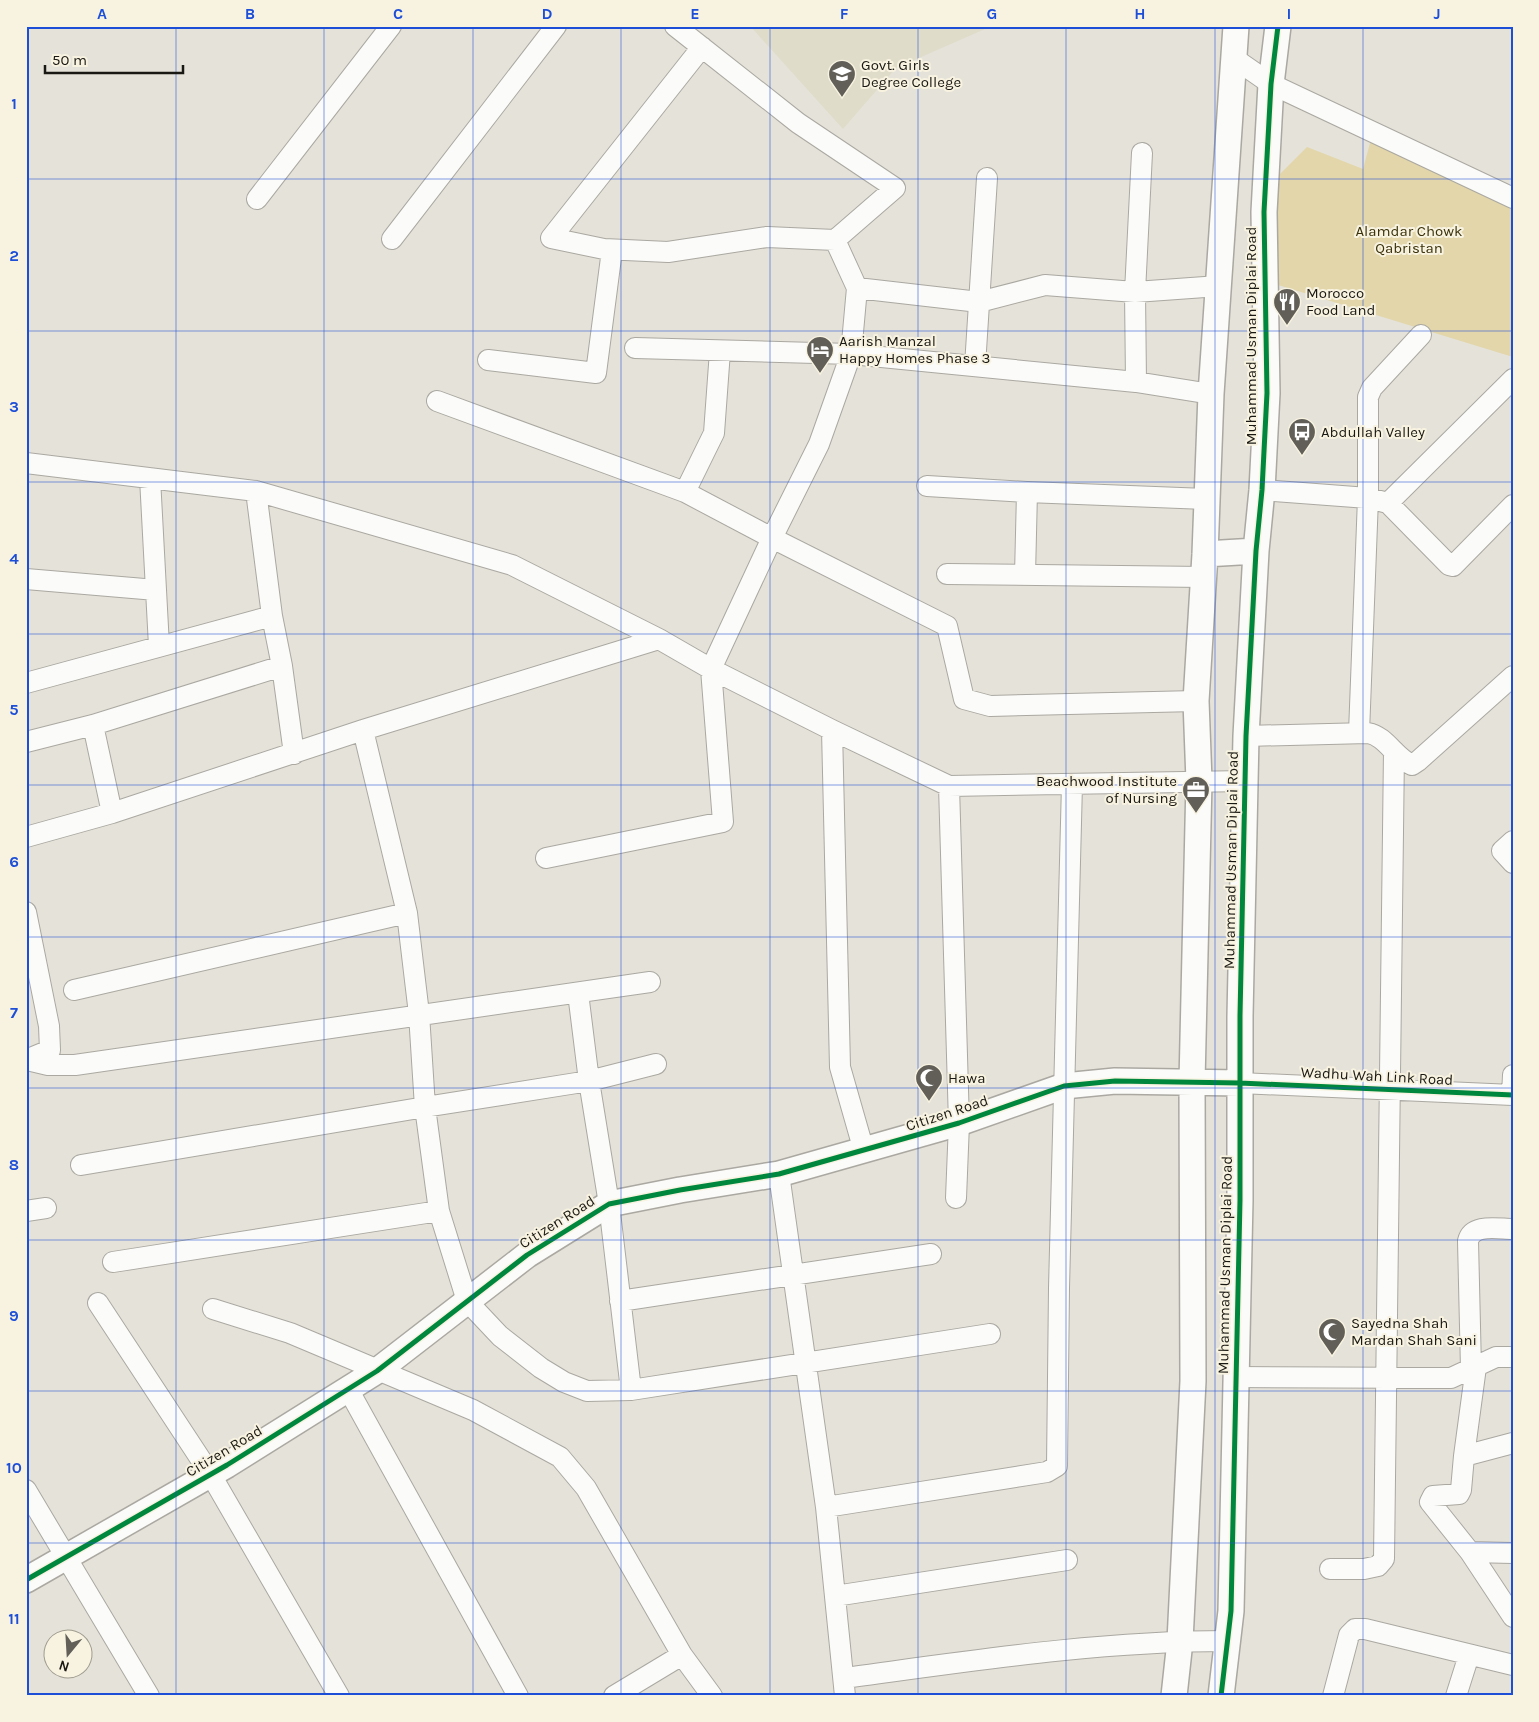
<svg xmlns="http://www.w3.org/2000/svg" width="1539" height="1722" viewBox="0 0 1539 1722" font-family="Karla,sans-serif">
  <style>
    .built { fill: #e0dcca }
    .green { fill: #e2d6aa }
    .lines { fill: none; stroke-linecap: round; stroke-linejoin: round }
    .minor-casing { stroke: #aaa8a1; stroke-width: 22 }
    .tertiary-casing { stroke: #aaa8a1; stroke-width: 28 }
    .minor { stroke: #fbfbf9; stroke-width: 20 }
    .tertiary { stroke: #fbfbf9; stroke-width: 25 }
    .cycleway-casing { stroke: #f8f3e1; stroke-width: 8 }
    .cycleway { stroke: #00873e; stroke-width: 5 }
    .grid { fill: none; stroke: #1d4ed8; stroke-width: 1; stroke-opacity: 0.55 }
    .labels { text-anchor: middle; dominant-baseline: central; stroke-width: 4; stroke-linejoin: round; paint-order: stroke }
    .poi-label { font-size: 15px; fill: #1a1812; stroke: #f8f3e1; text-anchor: start }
    .park-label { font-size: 15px; fill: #3a310a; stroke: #f8f3e1 }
    .street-label { font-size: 15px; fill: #1a1812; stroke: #f8f3e1 }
    .neatline { fill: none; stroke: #1d4ed8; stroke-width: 2 }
    .grid-label { font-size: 16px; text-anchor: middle; font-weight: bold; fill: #1d4ed8 }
  </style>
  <rect width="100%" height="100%" fill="#e5e2d9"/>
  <path class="built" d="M750,26h242l-96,42 -53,61z"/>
  <path class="green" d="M1373,132l140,66v159l-248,-76v-92l42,-42 56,22z"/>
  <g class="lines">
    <defs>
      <path id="minor" d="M675,26l123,97 97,65 -60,52 -68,-3 -99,15 -64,-3 -53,-11 151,-191
        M1235,59l36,25 242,114
        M1142,153l-7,139 1,90 75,12
        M257,199l134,-173
        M392,239l164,-213
        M857,288l122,14 66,-17 90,7 84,-6
        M635,348l216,6 285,28
        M488,360l108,13 16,-123
        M975,366l12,-188
        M437,401l248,91 87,46 175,88 17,73 26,7 206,-5
        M26,463l230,28 256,74 147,74 52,30 121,61 117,56 297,-5
        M150,478l9,168
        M927,486l100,6 179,7
        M1262,490l106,8 20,5 61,62 4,1 60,-61
        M256,491l16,125 10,50 12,88
        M685,492l29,-59 6,-82
        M1388,503l125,-124
        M947,574l257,3
        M1025,575l2,-83
        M26,579l130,11
        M26,683l246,-67
        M93,725l19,88
        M363,730l44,183 12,101 6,93 14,104 28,90 33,35 41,32 23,14 23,9 44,-1 -22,-186 -20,-123 -11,-88
        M832,730l8,337 24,84
        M1359,733l9,-235v-101l4,-9 49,-53
        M1246,736l122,-3c18,3 27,25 44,32l6,-4 95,-85
        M26,742l67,-17 189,-59
        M949,786l10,337 -3,75
        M26,837l86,-24 251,-83 296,-91
        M1513,841l-11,10 11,12
        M546,858l177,-36 -12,-153 61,-131 47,-94 32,-90 6,-66 -22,-48
        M26,912l23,114 1,24 -24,10
        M74,990l333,-77
        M27,1060l21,5h27l575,-83
        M1240,1083l273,12
        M1512,1095l1,-20
        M81,1165l344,-58 164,-26 67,-17
        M779,1174l47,333 19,189
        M26,1211l20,-3
        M113,1262l326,-51
        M620,1301l311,-47
        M98,1303l113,172 128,221
        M213,1309l77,24 183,77 87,47 26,31 96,167 30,41
        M1476,1367l-12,89 -3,34 -2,4 -26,2 -3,6 40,50 43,65
        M1471,1369l-3,-128c4,-18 30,-12 45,-12
        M1236,1377l215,1 45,-21h17
        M348,1389l170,307
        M631,1390l359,-56
        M1464,1456l49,-13
        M26,1490l123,206
        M826,1507l221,-35 10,-6 2,-178 13,-504
        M1470,1552l43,1
        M1330,1569h34l14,-3 6,-7 10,-808
        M835,1596l232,-36
        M844,1678c127,-17 255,-37 384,-37
        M614,1696l68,-41
        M1333,1696l16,-61 6,-6h10l148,36
        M1456,1696l13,-41"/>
      <path id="tertiary" d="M1205,554l51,-3
        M26,1580l201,-115 150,-94 150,-116 82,-51 71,-14 99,-16 180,-51 105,-37 51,-5 125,2
        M1174,1696l6,-55 13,-260 -1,-299 7,-301 -3,-80 9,-147 6,-160 25,-368
        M1221,1696l10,-85 9,-411v-184l6,-280 10,-185 6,-61 5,-97 -3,-181 7,-128 7,-58"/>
    </defs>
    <use href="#minor" class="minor-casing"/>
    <use href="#tertiary" class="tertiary-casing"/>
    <use href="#minor" class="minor"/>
    <use href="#tertiary" class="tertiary"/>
    <defs>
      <path id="cycleway" d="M26,1580l201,-115 150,-94 150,-116 82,-51 71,-14 99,-16 180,-51 105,-37 51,-5 125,2 273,12
        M1221,1696l10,-85 9,-411v-184l6,-280 10,-185 6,-61 5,-97 -3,-181 7,-128 7,-58"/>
    </defs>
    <use href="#cycleway" class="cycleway-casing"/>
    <use href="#cycleway" class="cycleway"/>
  </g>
  <path class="grid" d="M176,26v1670M324,26v1670M473,26v1670M621,26v1670M770,26v1670M918,26v1670M1066,26v1670M1215,26v1670M1363,26v1670M26,179h1487M26,331h1487M26,482h1487M26,634h1487M26,785h1487M26,937h1487M26,1088h1487M26,1240h1487M26,1391h1487M26,1543h1487"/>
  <defs>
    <symbol id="school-pin" viewBox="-11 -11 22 30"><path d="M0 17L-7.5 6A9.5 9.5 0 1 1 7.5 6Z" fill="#615f58" stroke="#f8f3e1"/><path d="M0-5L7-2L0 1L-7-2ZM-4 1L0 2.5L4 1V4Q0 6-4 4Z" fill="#fff"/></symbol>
    <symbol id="restaurant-pin" viewBox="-11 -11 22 30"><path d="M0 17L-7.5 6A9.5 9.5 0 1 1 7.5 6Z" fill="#615f58" stroke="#f8f3e1"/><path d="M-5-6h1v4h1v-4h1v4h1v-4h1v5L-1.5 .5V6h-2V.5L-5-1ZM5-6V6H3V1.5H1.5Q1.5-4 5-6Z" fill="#fff"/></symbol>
    <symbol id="hotel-pin" viewBox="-11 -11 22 30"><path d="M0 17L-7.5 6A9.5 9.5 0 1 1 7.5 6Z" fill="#615f58" stroke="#f8f3e1"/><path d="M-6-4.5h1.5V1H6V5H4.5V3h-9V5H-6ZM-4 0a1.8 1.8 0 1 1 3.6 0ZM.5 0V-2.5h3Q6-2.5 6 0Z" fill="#fff"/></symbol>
    <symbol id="bus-pin" viewBox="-11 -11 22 30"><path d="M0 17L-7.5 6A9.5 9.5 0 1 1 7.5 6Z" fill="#615f58" stroke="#f8f3e1"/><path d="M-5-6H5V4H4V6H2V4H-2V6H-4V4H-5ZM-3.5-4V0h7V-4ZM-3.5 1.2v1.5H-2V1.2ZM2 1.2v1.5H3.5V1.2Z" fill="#fff"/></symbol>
    <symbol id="office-pin" viewBox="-11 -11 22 30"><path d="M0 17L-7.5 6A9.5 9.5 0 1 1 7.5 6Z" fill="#615f58" stroke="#f8f3e1"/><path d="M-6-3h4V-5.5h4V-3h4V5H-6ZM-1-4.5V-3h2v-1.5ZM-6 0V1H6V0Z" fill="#fff"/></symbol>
    <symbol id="mosque-pin" viewBox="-11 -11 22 30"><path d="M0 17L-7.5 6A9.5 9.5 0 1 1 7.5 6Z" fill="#615f58" stroke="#f8f3e1"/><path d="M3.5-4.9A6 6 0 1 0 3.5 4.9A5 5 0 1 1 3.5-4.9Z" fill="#fff"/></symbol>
  </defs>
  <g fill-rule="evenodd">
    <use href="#school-pin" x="826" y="58" width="32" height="43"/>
    <use href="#restaurant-pin" x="1271" y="286" width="32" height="43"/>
    <use href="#hotel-pin" x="804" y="334" width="32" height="43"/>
    <use href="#bus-pin" x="1286" y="416" width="32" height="43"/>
    <use href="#office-pin" x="1180" y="774" width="32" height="43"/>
    <use href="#mosque-pin" x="913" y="1062" width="32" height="43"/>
    <use href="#mosque-pin" x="1316" y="1316" width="32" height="43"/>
  </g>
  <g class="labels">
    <g class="poi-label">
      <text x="861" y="65">Govt. Girls<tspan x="861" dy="17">Degree College</tspan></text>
      <text x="1306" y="293">Morocco<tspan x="1306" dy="17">Food Land</tspan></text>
      <text x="839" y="341">Aarish Manzal<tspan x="839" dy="17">Happy Homes Phase 3</tspan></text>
      <text x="1321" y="432">Abdullah Valley</text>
      <text x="1177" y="781" text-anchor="end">Beachwood Institute<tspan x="1177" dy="17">of Nursing</tspan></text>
      <text x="948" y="1078">Hawa</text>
      <text x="1351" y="1323">Sayedna Shah<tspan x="1351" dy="17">Mardan Shah Sani</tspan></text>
    </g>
    <g class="park-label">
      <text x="1409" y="231">Alamdar Chowk<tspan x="1409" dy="17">Qabristan</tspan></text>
    </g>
    <g class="street-label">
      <text transform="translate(1251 336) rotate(-90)">Muhammad Usman Diplai Road</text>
      <text transform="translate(1231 860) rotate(-89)">Muhammad Usman Diplai Road</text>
      <text transform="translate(1377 1076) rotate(3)">Wadhu Wah Link Road</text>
      <text transform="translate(947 1113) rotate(-18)">Citizen Road</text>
      <text transform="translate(557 1222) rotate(-32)">Citizen Road</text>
      <text transform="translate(1225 1265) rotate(-89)">Muhammad Usman Diplai Road</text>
      <text transform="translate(224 1451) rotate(-31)">Citizen Road</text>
    </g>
  </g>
  <rect width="1539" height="1722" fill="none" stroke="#f8f3e1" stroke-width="55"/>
  <g transform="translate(68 1654) rotate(198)"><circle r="24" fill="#f8f3e1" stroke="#9f9b8e"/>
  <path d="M0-4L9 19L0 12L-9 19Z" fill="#615f58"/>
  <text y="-8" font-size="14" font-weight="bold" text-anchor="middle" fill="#1a1812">N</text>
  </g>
  <path d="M45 65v8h138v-8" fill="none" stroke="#1a1812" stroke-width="2.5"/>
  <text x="52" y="65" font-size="15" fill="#1a1812" stroke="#f8f3e1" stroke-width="4" paint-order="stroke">50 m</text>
  <rect x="28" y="28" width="1484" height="1666" class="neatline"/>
  <g class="grid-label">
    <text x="102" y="19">A</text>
    <text x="250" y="19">B</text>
    <text x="398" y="19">C</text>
    <text x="547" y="19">D</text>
    <text x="695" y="19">E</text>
    <text x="844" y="19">F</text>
    <text x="992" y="19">G</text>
    <text x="1140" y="19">H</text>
    <text x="1289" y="19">I</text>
    <text x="1437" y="19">J</text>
    <text x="14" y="109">1</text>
    <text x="14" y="261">2</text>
    <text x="14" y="412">3</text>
    <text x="14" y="564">4</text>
    <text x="14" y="715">5</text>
    <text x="14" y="867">6</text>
    <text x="14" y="1018">7</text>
    <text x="14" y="1170">8</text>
    <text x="14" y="1321">9</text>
    <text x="14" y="1473">10</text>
    <text x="14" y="1624">11</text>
  </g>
</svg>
